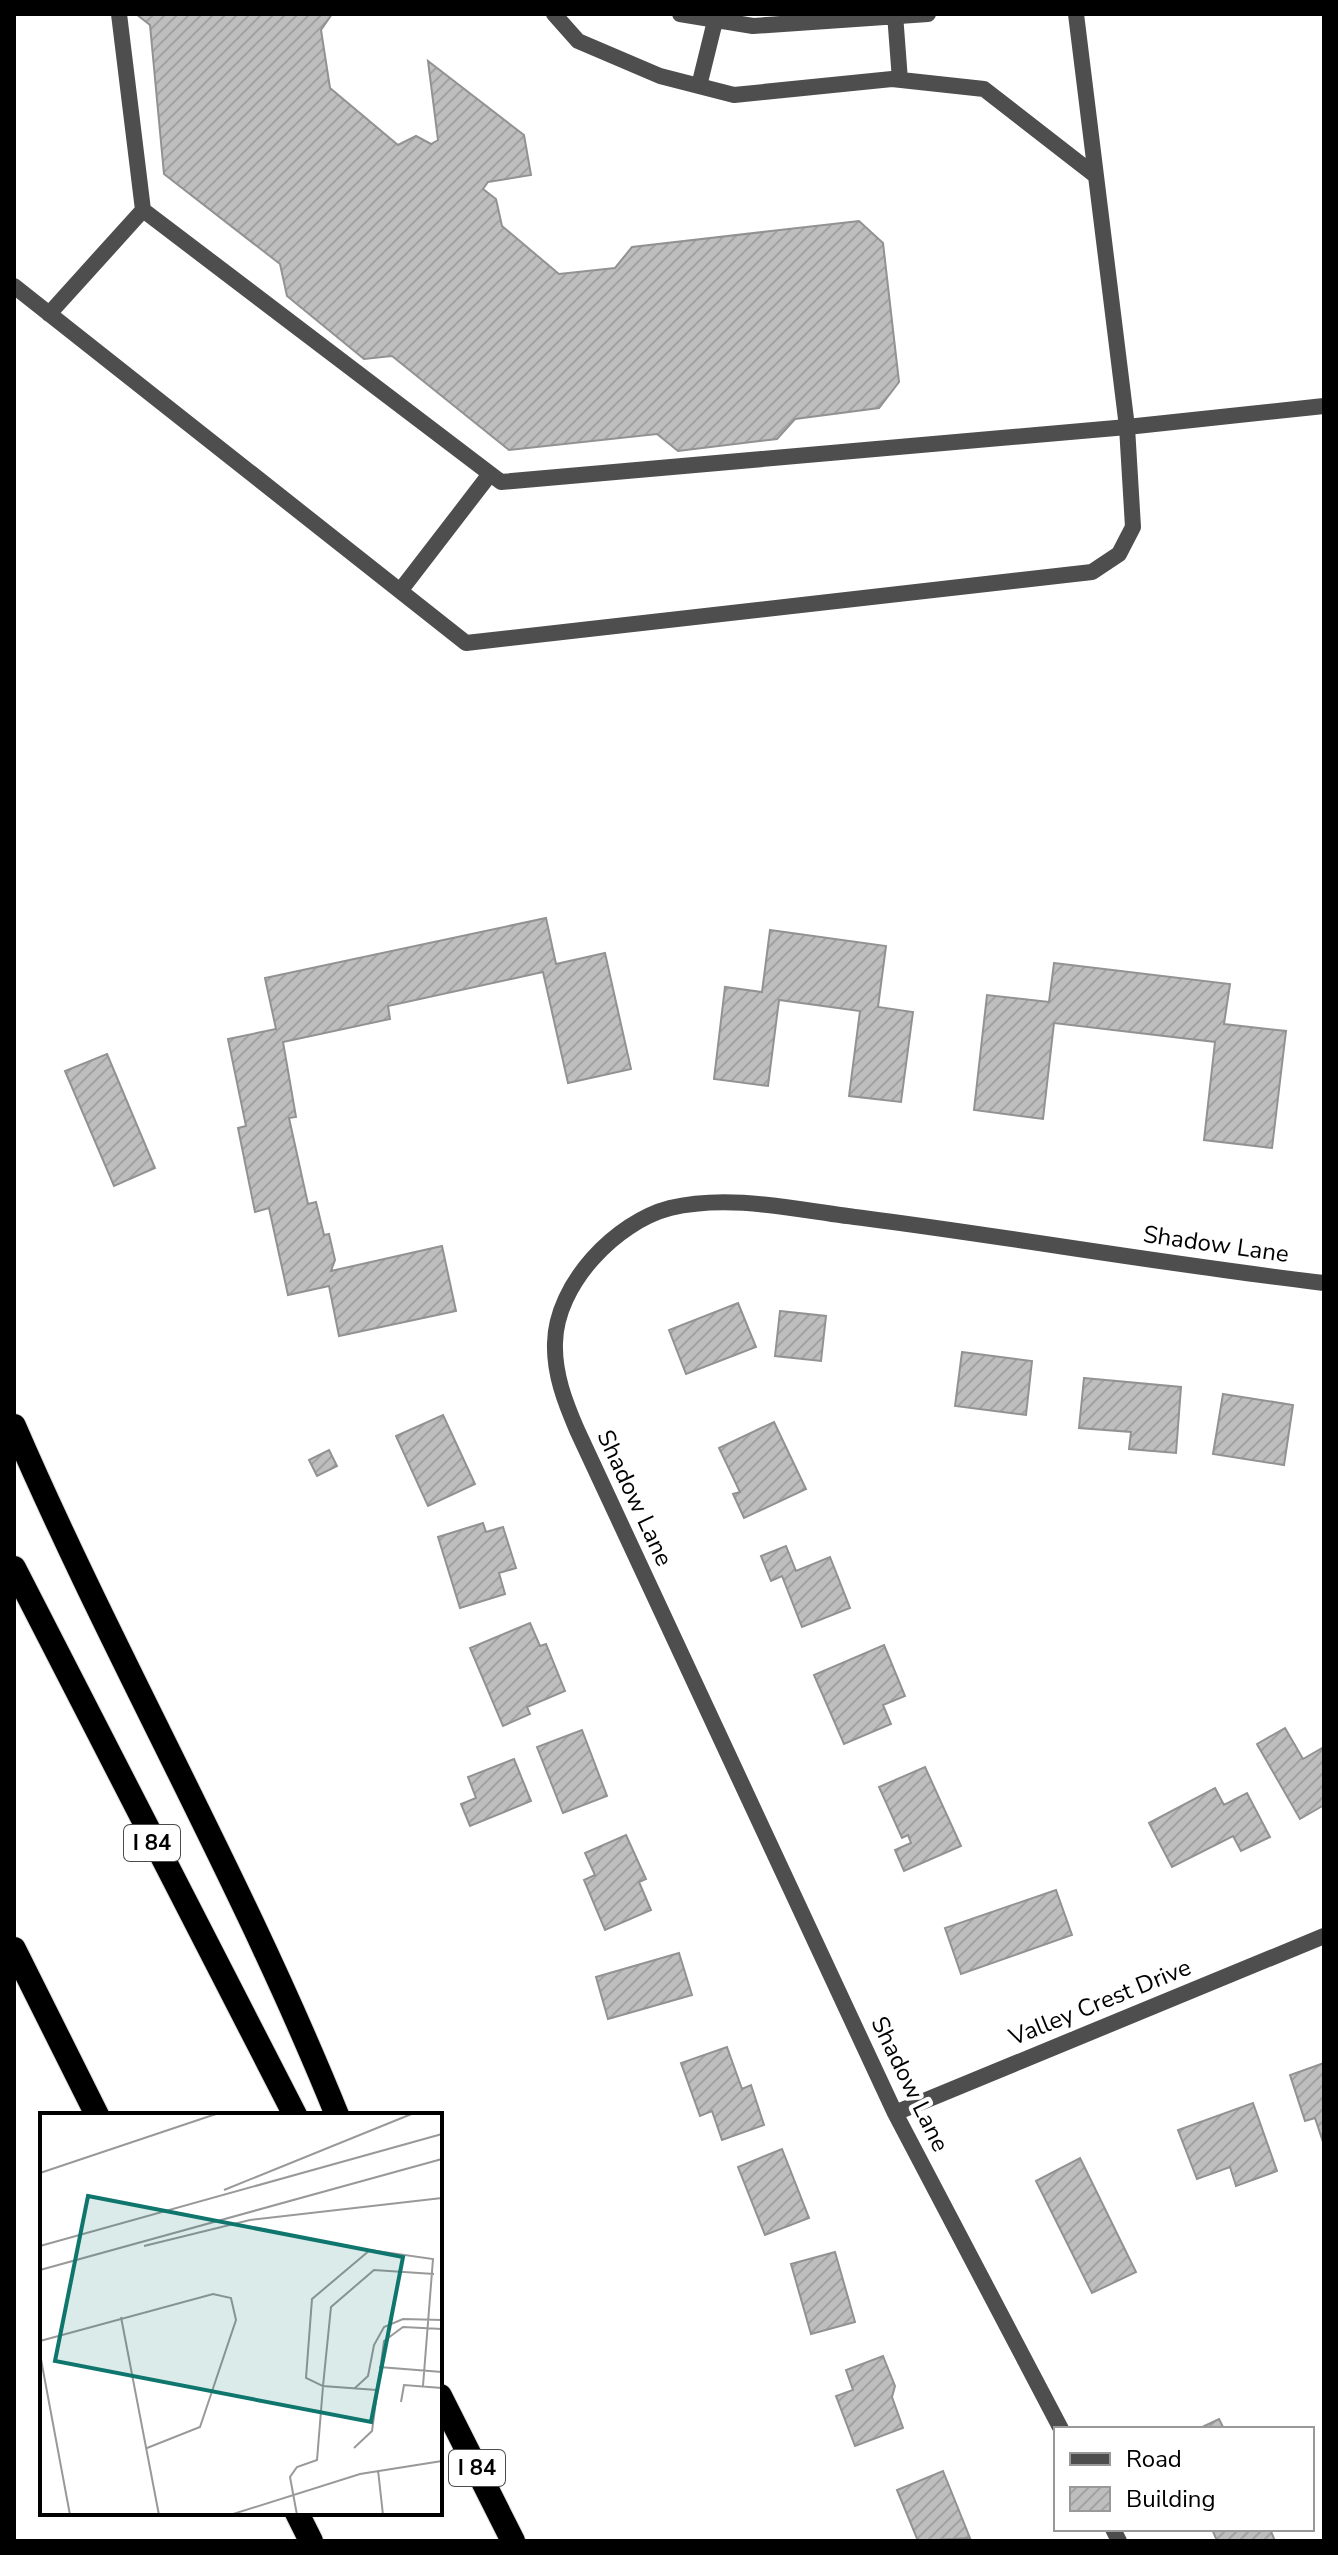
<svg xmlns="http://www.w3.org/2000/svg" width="1338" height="2555" viewBox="0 0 1338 2555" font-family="'Nunito Sans',sans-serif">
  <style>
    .building { fill: url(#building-hatch); stroke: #929292; stroke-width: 2 }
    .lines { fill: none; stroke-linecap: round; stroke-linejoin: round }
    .highway-casing { stroke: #dbdbdb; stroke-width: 26 }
    .lane { stroke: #4e4e4e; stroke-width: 16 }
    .street { stroke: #4e4e4e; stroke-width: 16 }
    .highway { stroke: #000; stroke-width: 24 }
    .labels { text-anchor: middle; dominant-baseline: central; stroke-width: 8; stroke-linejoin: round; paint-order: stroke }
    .shield { fill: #fff; stroke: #4c4c4c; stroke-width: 2 }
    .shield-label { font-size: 22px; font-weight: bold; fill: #000 }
    .street-label { font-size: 24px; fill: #000; stroke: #fff }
    .inset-road { fill: none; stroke: #999; stroke-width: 2 }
    .view { fill: #0f766e; fill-opacity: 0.15; stroke: #0f766e; stroke-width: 4 }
    .inset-edge { fill: none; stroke: #000; stroke-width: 4 }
  </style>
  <defs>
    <pattern id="building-hatch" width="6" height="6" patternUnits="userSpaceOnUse" patternTransform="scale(2)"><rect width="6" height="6" fill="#bebebe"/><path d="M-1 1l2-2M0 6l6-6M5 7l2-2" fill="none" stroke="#a2a2a2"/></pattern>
  </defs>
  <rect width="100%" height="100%" fill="#fff"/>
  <path class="building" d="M136,14h196l-11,16 9,58 68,57 18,-9 15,8 7,-4 -10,-79 96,74 7,40 -43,7 -5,7 13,10 6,27 57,48 56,-6 17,-21 227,-26 24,22 16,139 -20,26 -84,11 -18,20 -99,12 -21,-17 -148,16 -117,-94 -28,3 -77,-63 -7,-32 -116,-90 -14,-149z
    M546,918l10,46 49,-11 26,116 -63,14 -25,-111 -155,34 2,13 -107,23 13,75 -7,1 19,86 8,-2 8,33 5,-1 6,26 -4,11 111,-25 14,65 -117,25 -10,-50 -41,9 -19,-87 -14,4 -17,-84 8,-2 -18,-87 48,-10 -11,-51z
    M770,930l116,16 -8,61 35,5 -12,90 -52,-6 11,-85 -81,-11 -11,86 -54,-7 11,-92 37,5z
    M1054,963l176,21 -6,40 62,7 -14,117 -68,-8 11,-98 -161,-19 -11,96 -69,-9 13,-115 62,7z
    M107,1054l48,114 -41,18 -49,-115z
    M738,1303l18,44 -70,27 -17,-44z
    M780,1311l46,5 -5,45 -46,-5z
    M962,1352l70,9 -6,54 -71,-9z
    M1084,1378l97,9 -5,66 -47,-4 2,-17 -52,-4z
    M1223,1394l70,11 -9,60 -71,-11z
    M443,1415l32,69 -47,22 -32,-70z
    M774,1422l32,67 -62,29 -11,-24 7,-2 -21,-44z
    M329,1450l8,16 -20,10 -8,-16z
    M483,1523l3,9 17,-5 13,41 -17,5 6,21 -45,14 -22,-71z
    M786,1546l10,25 34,-14 20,51 -48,19 -20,-51 -11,5 -10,-25z
    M530,1623l10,23 6,-2 19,47 -38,16 3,7 -27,12 -33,-78z
    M884,1645l21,51 -22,9 8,19 -47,20 -30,-69z
    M1285,1728l18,31 21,-12v58l-24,14 -43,-75z
    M582,1730l25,66 -44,17 -26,-66z
    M514,1759l17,42 -61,25 -9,-22 15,-6 -8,-21z
    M925,1767l36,79 -57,25 -9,-21 16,-7 -3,-8 -6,3 -23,-51z
    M1215,1788l9,17 23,-12 23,44 -29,14 -8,-15 -61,31 -23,-44z
    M626,1835l20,44 -7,3 12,28 -46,20 -21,-50 11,-5 -10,-22z
    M1056,1890l16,45 -111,39 -16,-46z
    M679,1953l13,42 -84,24 -12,-42z
    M727,2047l15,42 9,-4 13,40 -42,15 -10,-29 -12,5 -19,-53z
    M1324,2063v79h-1l-8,-24 -10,3 -15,-46z
    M1253,2103l24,68 -41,15 -6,-19 -33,12 -19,-49z
    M782,2149l27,69 -44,17 -27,-68z
    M1080,2158l56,114 -44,21 -56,-112z
    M835,2252l20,70 -44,12 -20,-70z
    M883,2356l12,30 -3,11 11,31 -48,18 -19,-50 17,-6 -7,-20z
    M1219,2419l5,10h-26z
    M943,2471l27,67 -52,3 -21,-51z
    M1212,2529h58l5,12h-58z"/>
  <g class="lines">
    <defs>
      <path id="highway" d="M14,1426c101,233 228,454 323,689
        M14,1568l281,547
        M14,1949l83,166
        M440,2396l73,145
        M297,2513l14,28"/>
    </defs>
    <use href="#highway" class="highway-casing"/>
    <path class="lane" d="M119,14l24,196 358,272 626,-55 -51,-413
      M554,14l24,27 82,35 74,19 158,-16 92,10 112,87
      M680,14l73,12 175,-12
      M895,14l5,66
      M699,86l16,-65
      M14,286l452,357 626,-71 27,-18 14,-27 -6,-100 197,-21
      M49,314l94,-104
      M400,591l90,-117"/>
    <path class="street" d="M895,2113l429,-177
      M1061,2429l-166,-316 -318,-683c-12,-28 -23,-56 -22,-87 1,-59 61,-121 115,-135 62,-15 131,3 193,10 154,20 307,47 461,65
      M1113,2529l6,12"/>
    <use href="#highway" class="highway"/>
  </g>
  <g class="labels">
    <g class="shield">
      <rect x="124" y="1825" width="56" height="36" rx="6"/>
      <rect x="449" y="2450" width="56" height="36" rx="6"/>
    </g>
    <g class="shield-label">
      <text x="152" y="1843">I 84</text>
      <text x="477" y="2468">I 84</text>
    </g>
    <g class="street-label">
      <text transform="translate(1216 1244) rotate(8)">Shadow Lane</text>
      <text transform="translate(635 1498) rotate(65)">Shadow Lane</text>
      <text transform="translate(1100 2002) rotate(-22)">Valley Crest Drive</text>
      <text transform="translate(910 2084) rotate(64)">Shadow Lane</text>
    </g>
  </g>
  <g transform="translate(40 2113)">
    <rect width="402" height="402" fill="#fff"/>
    <path class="inset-road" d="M0,60l179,-60M184,77l190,-77M0,133l402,-112M104,133l106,-26 192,-22M0,157l402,-111M81,204l38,198M0,228l173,-47 18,4 5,22 -36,107 -53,21M0,241l30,161M339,254l63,5M315,275l13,-12 6,-31 10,-18 19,-8 39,1M337,277l-54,-4 8,-79 43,-37 60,4M361,289l3,-17 38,3M314,335l18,-17 12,-90 19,-14 39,2M338,357l5,45M190,402l130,-41 82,-13M257,402l-7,-38 7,-10 20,-7 6,-74 -17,-8 6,-79 58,-49 63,9 -10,127"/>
    <path class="view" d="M48,83l315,61 -32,165 -316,-61z"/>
    <rect width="402" height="402" class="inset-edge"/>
  </g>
  <rect width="1338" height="2555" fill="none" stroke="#000000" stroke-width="32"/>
  <rect x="1054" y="2427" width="260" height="104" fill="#ffffff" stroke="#999999" stroke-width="2"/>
  <rect x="1070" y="2453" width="40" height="12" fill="#4e4e4e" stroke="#999999" stroke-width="2"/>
  <text x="1126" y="2467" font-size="24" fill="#000000">Road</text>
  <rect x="1070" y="2487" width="40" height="24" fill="url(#building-hatch)" stroke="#999999" stroke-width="2"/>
  <text x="1126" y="2507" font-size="24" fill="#000000">Building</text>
</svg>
